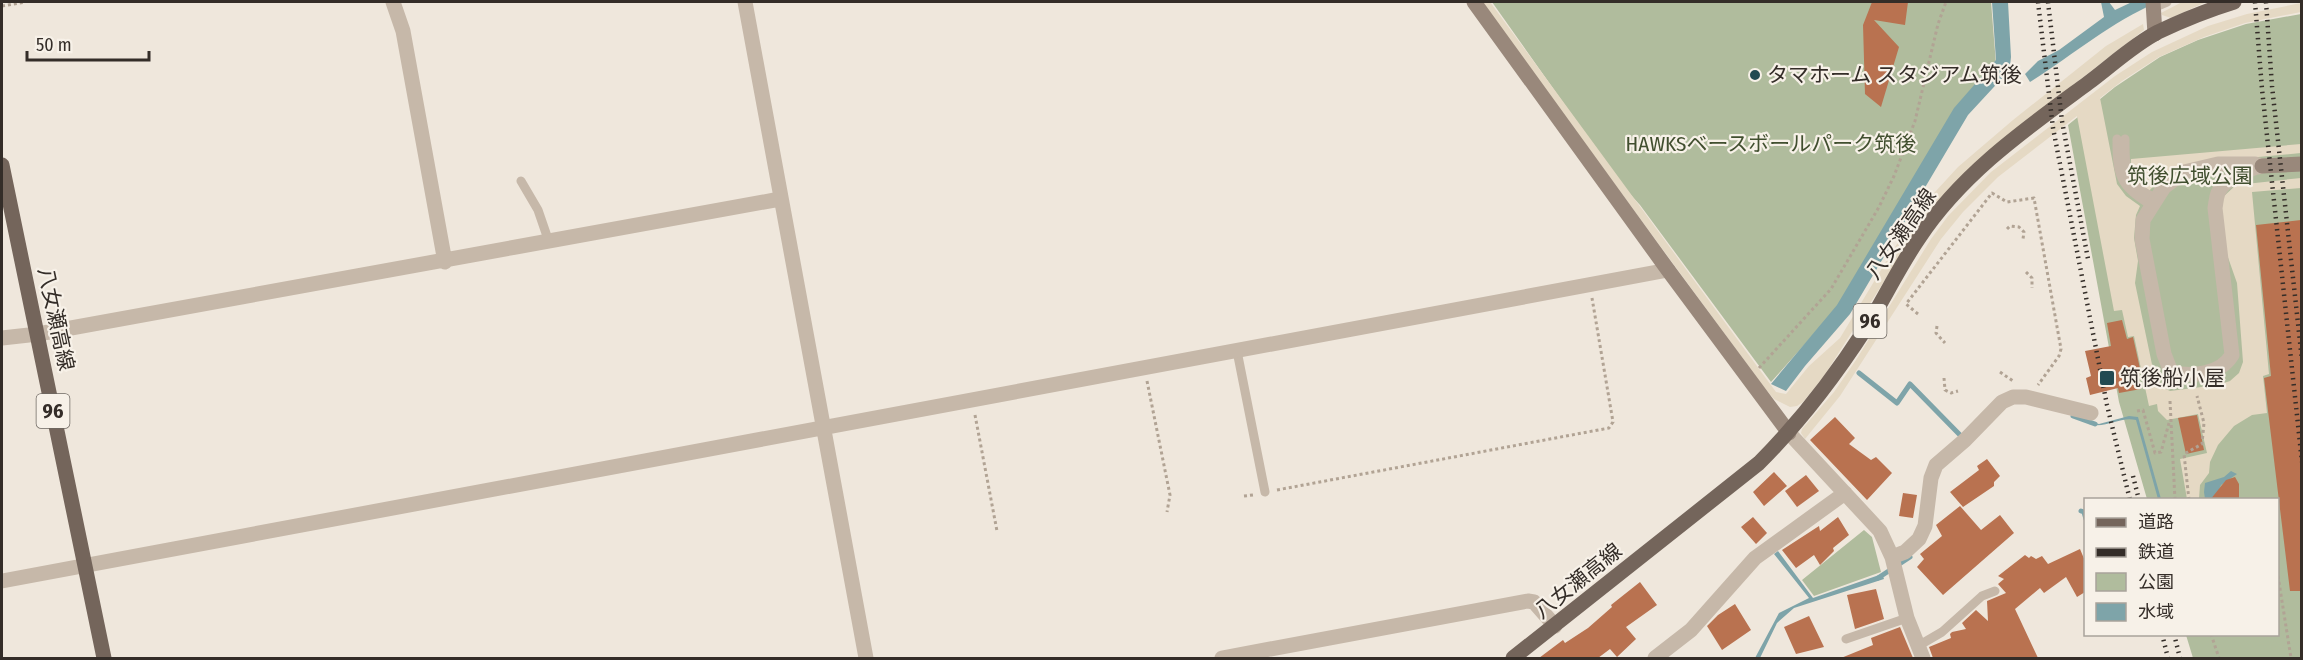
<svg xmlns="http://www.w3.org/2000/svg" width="2303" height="660" viewBox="0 0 2303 660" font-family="'Fira Sans Condensed','Noto Sans JP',sans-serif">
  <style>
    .green { fill: #b0bc9d }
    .plaza { fill: #e5d9c4 }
    .water { fill: #7ea4a9 }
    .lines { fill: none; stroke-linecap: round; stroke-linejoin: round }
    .stream { stroke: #7ea4a9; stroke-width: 5 }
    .building { fill: #b97250 }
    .path { stroke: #b1a394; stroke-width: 3; stroke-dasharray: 3 3; stroke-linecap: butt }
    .lane { stroke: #c6b8a9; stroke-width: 9 }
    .street { stroke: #c6b8a9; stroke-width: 15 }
    .secondary { stroke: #99887b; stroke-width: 15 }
    .primary { stroke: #74655b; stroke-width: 15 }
    .rail { stroke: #342d28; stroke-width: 4.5; stroke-dasharray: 1.5 4.5; stroke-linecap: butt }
    .poi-dot { fill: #224a51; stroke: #f7f1e8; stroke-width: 2 }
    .labels { text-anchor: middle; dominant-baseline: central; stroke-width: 4.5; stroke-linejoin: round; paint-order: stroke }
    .shield { fill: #f7f1e8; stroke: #6e6862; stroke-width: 1.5 }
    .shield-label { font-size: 20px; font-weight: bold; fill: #342d28 }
    .poi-label { font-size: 21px; fill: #342d28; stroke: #f7f1e8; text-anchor: start }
    .park-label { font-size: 21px; fill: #414f2f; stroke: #f7f1e8 }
    .street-label { font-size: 21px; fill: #342d28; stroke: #f7f1e8 }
  </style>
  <rect width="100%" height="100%" fill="#efe7dc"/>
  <path class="green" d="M1492,2h499l5,62 -161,246 -64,72 -131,-177 -20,-22z
    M2301,14v644h-108l-7,-23 92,-1v-134l-131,-1 -28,-97 -51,-277 47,-38 45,-30 38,-17 48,-16z
    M1864,530l8,7 9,35 -67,24 -12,-16z"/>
  <path class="plaza" d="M1481,2h9l286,390 10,2 23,-28 31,-28 53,-88 31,-46 34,-37 55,-47 93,-74 37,-22 1,6 -102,79 -133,133 -85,134 -21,26 -6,4 -7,1 -16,-8 -11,-13z
    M2182,2h24l-35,16 -9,-3 -1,-2z
    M2301,3v9l-56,11 -41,14 -45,20 -37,24 -22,17 17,86 9,12 14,10 -4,9 -2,23 4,23 -3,22 19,91 8,13 8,4 47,-6 13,-4 9,-8 4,-11 -6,-79 -13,-37 -3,-42 2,-7 13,-12 65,-7v10l-49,4 17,182 -6,2 4,37 -15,2 -18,11 -16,19 -8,17 -1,11 -9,12 -1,14h-12l-7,-40 27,-6 -9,-39 -31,6 -9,-9 -1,-7 -8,2 -15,-70 -6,1 -6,-27 -8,1 -37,-195 -79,61 -35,35 -22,27 -101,157 -35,43 -4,-6 1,-4 32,-37 22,-32 75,-121 17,-23 43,-44 124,-96 37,-24 56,-26 39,-12z
    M2301,144v9l-108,10 -14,4 -14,7 -17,18 -13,-13 -4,-16v-4z"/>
  <path class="water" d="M1992,2h16l3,55 -1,9 5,3 -4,9 -6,-3 -37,40 -118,199 -45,52 -19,25 -15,-7 66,-79 117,-197 42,-48z
    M2101,2h8l6,8 17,-8h26c-47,20 -85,53 -128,80l-5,-8 13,-13 21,-11 45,-33z
    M2129,416l9,1 23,82h-3l-22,-79c-16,-4 -30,9 -47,4l2,-2 8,2z
    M2231,471l6,3 -16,11 -6,14h-10l-1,-7 1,-9 19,-6z
    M1778,551l35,47 69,-24 2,5 -90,29 -17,15 -17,35h-5l24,-45 30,-15 -35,-44z"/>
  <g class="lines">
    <path class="stream" d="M1859,373l38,30 13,-19 50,51
      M2073,416l22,8
      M2081,511l3,1 2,7
      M1878,578l32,-21"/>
  </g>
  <path class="building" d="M1872,2h36l-3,23 -31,-5 25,27 -18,60 -16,-13 -2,-69z
    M2301,220v371h-11l-26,-213 7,-2 -15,-151z
    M2122,320l5,19 6,-2 8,36 -3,1 3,15 -22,4 -1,-5 -28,7 -4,-17 5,-2 -6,-25 26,-5 -4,-23z
    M2197,415l7,35 -18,4 -8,-36z
    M1835,417l20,21 -6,6 22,16 5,-3 16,16 -25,27 -57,-60z
    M1987,459l13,17 -6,6v4l-31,21 -13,-15 29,-22 -2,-4z
    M1774,472l13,14 -23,20 -11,-14z
    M1806,475l13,16 -22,16 -12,-16z
    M2235,477l4,7v16h-29l16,-20z
    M1903,493l14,2 -4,23 -14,-2z
    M1960,506l21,24 19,-15 14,18 -71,62 -26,-28 7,-8 -4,-5 22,-18 -6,-11z
    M1753,517l14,16 -11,11 -15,-17z
    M1838,517l11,18 -16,13 1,3 -14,14 -6,-10 -18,13 -14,-18 37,-24 1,5z
    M2080,549l5,12v31l-8,5 -11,-20 -22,16 -4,-5 -25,21 23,49h-105l-4,-11 22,-9 -1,-4 2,-2 14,-3 -4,-6 14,-13 12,11 -1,-20 19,-8 -8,-9 6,-5 -6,-3 27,-21 4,3 2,-2 5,3 6,-3 6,8z
    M1640,582l17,23 -31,22 10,12 -19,18 -7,-8 -12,9h-59l24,-18 2,3 23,-15 24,-21 -1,-2z
    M1876,589l8,30 -29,10 -8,-34z
    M1735,604l16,26 -29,20 -15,-24 11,-11z
    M1809,616l15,31 -28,7 -12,-27z
    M1900,627l13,31h-72l32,-13 -2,-7z"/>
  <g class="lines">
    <path class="path" d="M2,6l23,-4
      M2007,229l3,-3 9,1 5,5 -1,7
      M2026,272l6,6v10
      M1918,314l-12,-10 86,-111 15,9 27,-4 27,151 -2,7 -21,29
      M1937,326l-1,7 9,10
      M1759,368l72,-79 48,-82 15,-31 21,-55 23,-97 8,-22
      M2000,372l13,9
      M1944,378l1,12 6,3 7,-2
      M1147,381l23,114 -3,17
      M2170,401l5,99
      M2137,411l6,-1 12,43 6,-1 8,-29
      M975,415l22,116
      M1277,490l332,-62 4,-6 -21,-124
      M1244,496l9,-1
      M2189,500l-5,-46 18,-10 2,-21 -7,-27
      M2278,576l13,82
      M2211,634l8,24"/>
    <path class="lane" d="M2153,8l14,-6
      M2117,139c0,37 2,46 34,66
      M2125,139c0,30 0,46 31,59
      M521,181l17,29 11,32
      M1237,351l28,141
      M1846,639l61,-21
      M1918,646l24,-14 40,-36 13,-5"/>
    <path class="street" d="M393,2l10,29 42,231
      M745,2l121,656
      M2218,164h37l7,2c-14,3 -38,12 -44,27 -2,5 -2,10 -3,15l17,147c-12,20 -40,22 -61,17l-7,-18 -22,-115 1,-19 21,-33 20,-15z
      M2,338l36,-4 742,-135
      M1789,433l91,98 12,26 15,61 16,40
      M1892,557l13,-5 14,-13 6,-13 6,-48 5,-13 29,-25 37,-38 11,-5h13l65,16
      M2,581l1666,-311
      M1222,658l306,-57 6,1 21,24
      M1655,658l36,-28 64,-72 90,-65"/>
    <path class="secondary" d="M1474,2l194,268 121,163
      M2153,2l2,32
      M2262,166l40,-2"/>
    <path class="primary" d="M2,165l102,493
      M1513,658l246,-195c41,-41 76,-87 107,-135 18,-29 33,-61 53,-90 43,-65 108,-110 169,-155 23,-17 45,-38 70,-51 25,-12 50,-22 76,-30"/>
    <path class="rail" d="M2038,2l15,126 54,277 23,95
      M2048,2l14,119 26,138
      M2255,2l7,87 40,373
      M2266,2l6,84 30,274
      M2133,476l6,24
      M2162,634l6,24
      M2174,634l6,24"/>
  </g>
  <g class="poi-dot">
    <circle cx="1755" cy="75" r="6"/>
    <rect x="2099" y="370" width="16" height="16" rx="3"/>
  </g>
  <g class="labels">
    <g class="shield">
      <rect x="1853.5" y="304" width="33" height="34" rx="4.5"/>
      <rect x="36.5" y="394" width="33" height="34" rx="4.5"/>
    </g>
    <g class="shield-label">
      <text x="1870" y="321">96</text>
      <text x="53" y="411">96</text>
    </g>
    <g class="poi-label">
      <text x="1767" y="75">タマホーム スタジアム筑後</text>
      <text x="2120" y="378">筑後船小屋</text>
    </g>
    <g class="park-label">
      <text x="1771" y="144">HAWKSベースボールパーク筑後</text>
      <text x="2190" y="176">筑後広域公園</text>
    </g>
    <g class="street-label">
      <text transform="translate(1901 234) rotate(-55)">八女瀬高線</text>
      <text transform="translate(56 319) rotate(78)">八女瀬高線</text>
      <text transform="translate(1578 581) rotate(-39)">八女瀬高線</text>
    </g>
  </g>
  <rect width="2303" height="660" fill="none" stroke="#342d28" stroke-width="6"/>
  <rect x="2084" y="498" width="195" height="138" fill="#f7f1e8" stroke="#a9a39b" stroke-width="1.5"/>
  <rect x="2096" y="518" width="30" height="9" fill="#74655b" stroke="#a9a39b" stroke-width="1.5"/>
  <text x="2138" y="528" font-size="18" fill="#342d28">道路</text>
  <rect x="2096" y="548" width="30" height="9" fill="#342d28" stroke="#a9a39b" stroke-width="1.5"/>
  <text x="2138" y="558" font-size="18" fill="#342d28">鉄道</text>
  <rect x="2096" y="573" width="30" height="18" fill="#b0bc9d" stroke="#a9a39b" stroke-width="1.5"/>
  <text x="2138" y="588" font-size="18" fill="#342d28">公園</text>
  <rect x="2096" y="603" width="30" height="18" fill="#7ea4a9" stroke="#a9a39b" stroke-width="1.5"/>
  <text x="2138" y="618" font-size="18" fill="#342d28">水域</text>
  <path d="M27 51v9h122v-9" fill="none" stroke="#342d28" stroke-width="3"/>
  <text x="36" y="51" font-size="18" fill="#342d28" stroke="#f7f1e8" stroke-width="4.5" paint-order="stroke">50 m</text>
</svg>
